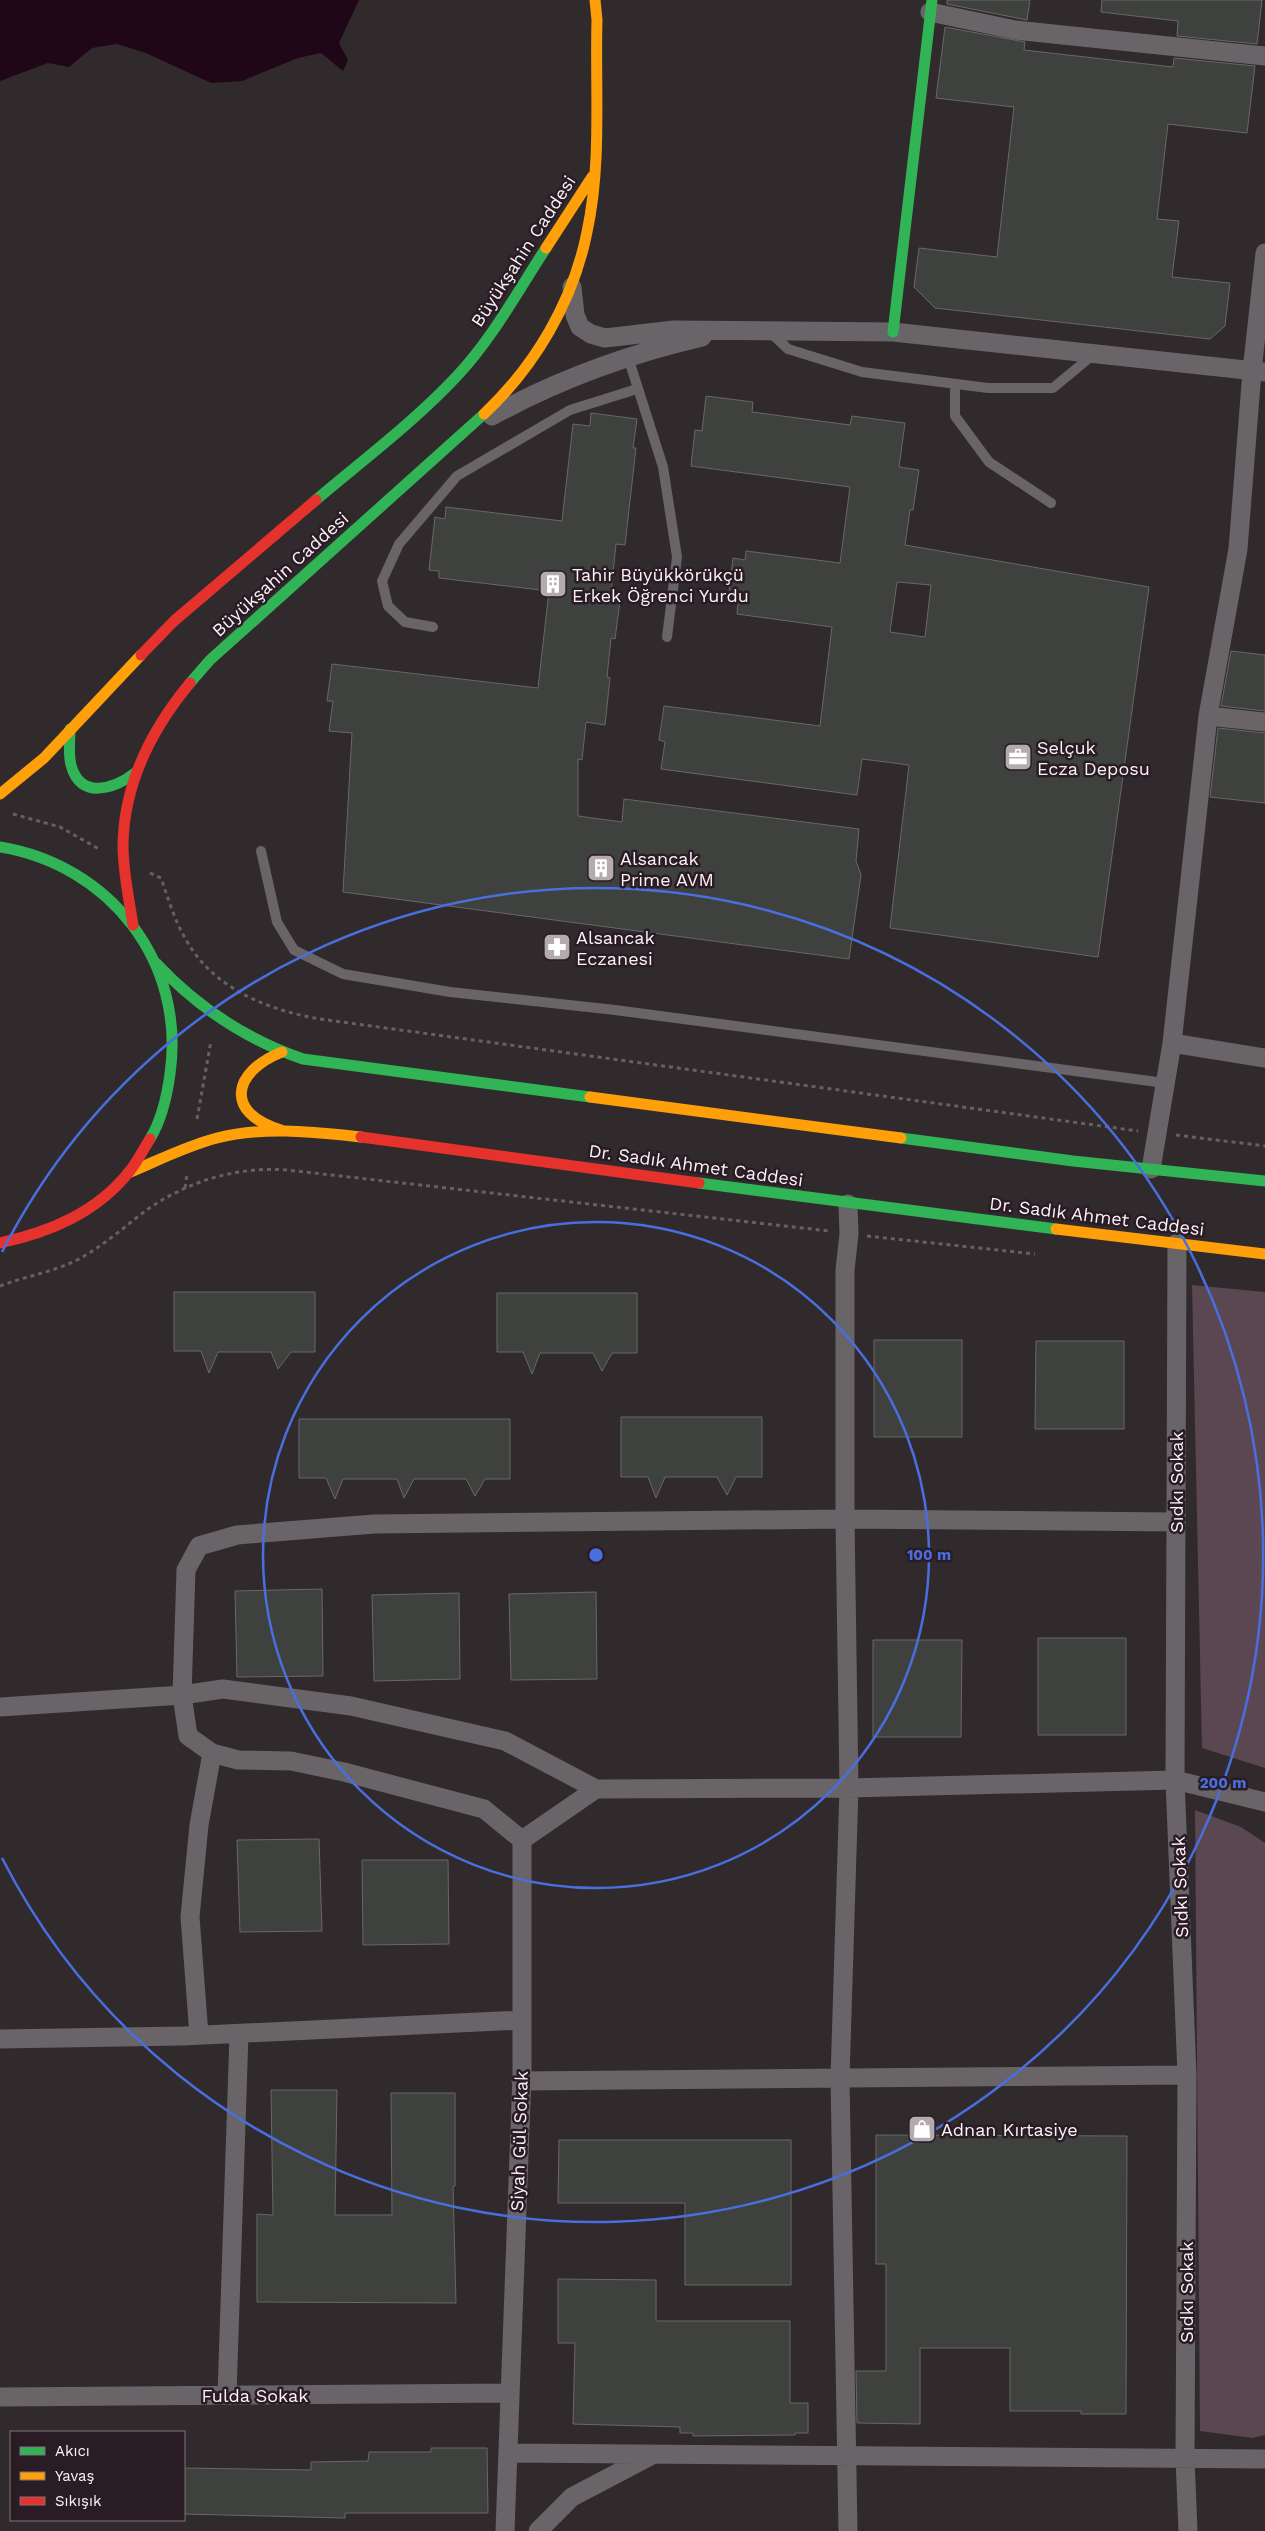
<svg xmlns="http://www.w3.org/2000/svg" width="1265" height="2531" viewBox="0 0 1265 2531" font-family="'Work Sans',sans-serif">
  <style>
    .green { fill: #5a4752 }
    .water { fill: #200717 }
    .building { fill: #3e413d; stroke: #696867; fill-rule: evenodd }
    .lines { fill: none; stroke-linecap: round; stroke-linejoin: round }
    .path { stroke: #666063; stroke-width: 3; stroke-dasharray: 4 4; stroke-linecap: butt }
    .lane { stroke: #696467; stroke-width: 10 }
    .street { stroke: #696467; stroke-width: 19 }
    .fast { stroke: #30b455; stroke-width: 11 }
    .slow { stroke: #ff9f0a; stroke-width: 11 }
    .jam { stroke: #e5322d; stroke-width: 11 }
    .ring { fill: none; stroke: #496fde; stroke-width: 2.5 }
    .labels { text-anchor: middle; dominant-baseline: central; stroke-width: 5; stroke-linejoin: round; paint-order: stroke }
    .street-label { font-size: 18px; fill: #fbf1f7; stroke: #2a1c24 }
    .poi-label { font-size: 18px; fill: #fbf1f7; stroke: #2a1c24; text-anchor: start }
    .centre { fill: #496fde; stroke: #2a1c24; stroke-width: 2.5 }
    .ring-label { font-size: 15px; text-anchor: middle; font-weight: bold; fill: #496fde; stroke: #2a1c24; stroke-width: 5; stroke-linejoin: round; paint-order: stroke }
  </style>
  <rect width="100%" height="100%" fill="#302a2d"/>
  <path class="green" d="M1192,1285l73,7v476l-63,-20z
    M1195,1810l46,17 24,16v592l-13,3 -52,-7z"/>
  <path class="water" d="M0,0h359l-20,43 9,17 -5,11 -22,-18 -23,5 -56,23 -31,2 -65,-30 -29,-9 -25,4 -23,19 -21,-4 -48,18z"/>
  <path class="building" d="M947,0h83l-3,20 -80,-16z
    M1102,0h160l-5,44 -80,-8 1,-15 -77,-9z
    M945,27l80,15 -1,8 149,17 1,-9 81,8 -8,67 -79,-9 -11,95 22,2 -7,56 58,6 -5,43 -15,13 -275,-31 -21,-21 5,-39 78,9 17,-150 -78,-9z
    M706,396l47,6 -1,10 98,13 2,-9 53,7 -6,44 20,3 -6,40h-3l-5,35 244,42 -51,370 -208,-29 19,-163 -47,-6 -5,36 -196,-26 4,-27 -6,-2 5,-34 156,20 12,-99 -95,-13 1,-11 -10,-2 5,-43 12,2 1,-9 94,12 10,-76 -159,-21 4,-36 7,1zM897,582l34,3 -6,52 -35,-5z
    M591,413l46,6 -4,29h3l-11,97 -9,-1 -5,48 10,1 -6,46 -4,-1 -4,39 3,1 -5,47 -19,-3 -4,38 -4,-1v57l44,6 2,-23 235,30 -3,32 5,14 -12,84 -506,-67 9,-159 -23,-2 4,-30h-6l5,-37 206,24 11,-97 -110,-13v-7l-10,-1 6,-53 10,2 1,-12 116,14 11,-97 17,2z
    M1231,651l34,4v56l-44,-5z
    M1218,728l47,5v70l-55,-6z
    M174,1292h141v60h-24l-13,17 -7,-17h-53l-9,21 -8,-22h-27z
    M497,1293h140v60h-25l-10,18 -9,-18h-53l-8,21 -9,-22h-26z
    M874,1340h88v97h-88z
    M1036,1341h88v88h-89z
    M621,1417h141v60h-26l-9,18 -10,-18h-52l-9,21 -8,-21h-27z
    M299,1419h211v60h-25l-10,17 -9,-17h-52l-10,19 -7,-19h-54l-8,20 -9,-21h-27z
    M322,1589l1,87 -86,1 -2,-86z
    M596,1592l1,87 -86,1 -2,-86z
    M459,1593l1,86 -86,2 -2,-86z
    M1038,1638h88v97h-88z
    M873,1640h89l-1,97h-88z
    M319,1839l3,92 -82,1 -3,-92z
    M362,1860h86l1,84 -86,1z
    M271,2090h66l-2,125h57l-1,-122h64v93h-2l3,117 -199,-1v-88l16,1z
    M876,2135l251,1 -1,278h-45v-3h-71v-63h-90v76l-63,-1 -1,-52h30v-107h-10z
    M559,2140h232v145h-106v-82h-127z
    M558,2279l98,1v41h134v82h18v30h-13v2l-102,1v-3h-13v-6l-107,-3 2,-81h-17z
    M431,2448h56l1,65h-143v5l-161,-4v-46l127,2v-8l57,-1 1,-9h62z"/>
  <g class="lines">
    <path class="path" d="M13,814l47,13 39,22
      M150,873l11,5c7,20 13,41 24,60 27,50 82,72 135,81l818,112
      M197,1119l14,-78
      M1176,1135l89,11
      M185,1188l2,-14
      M867,1236l168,18
      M0,1286c26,-10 54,-14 79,-27 24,-13 44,-31 65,-47 41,-30 92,-46 143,-42l542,61"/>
    <path class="lane" d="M770,332l18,17 74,23 126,16h65l41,-34
      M628,357l35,110 14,90 -10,80
      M955,384v32l34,46 62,41
      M433,627l-28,-5 -17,-16 -6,-25 17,-37 58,-68 113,-66 67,-21
      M261,851l16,71 17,28 49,24 107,18 165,18 550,73"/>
    <path class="street" d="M930,12l85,18 250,26
      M572,287l3,28 5,12 11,7 14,4 69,-8 219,2 372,40
      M492,416c67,-37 137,-62 210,-79
      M1208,716l30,-167 14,-178 13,-118
      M1172,1043l93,15
      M1151,1169l21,-126 36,-327 57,6
      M848,1204l1,30 -4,36v249l4,269 -9,290 8,453
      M1177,1243l-2,537 12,295 -2,384 3,72
      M0,1707l182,-12 41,-6 128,17 154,35 91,48 253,-1 326,-8 90,22
      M522,1840l-38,-31 -140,-37 -53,-11 -53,-1 -26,-7 -24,-17 -6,-41 4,-125 13,-24 38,-11 137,-11 471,-5 331,3
      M199,2035l-9,-118 9,-92 13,-72
      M0,2039l183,-3 339,-16
      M521,2081l666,-6
      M227,2395l12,-361
      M0,2397l510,-4
      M508,2453l757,6
      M505,2531l17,-456v-235l74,-51
      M538,2531l34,-34 78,-41"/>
    <path class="fast" d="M893,332l39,-332
      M316,500c47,-40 98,-78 141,-124 35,-37 61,-85 89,-128
      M190,683l20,-23 274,-246
      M70,729c0,12 -2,24 1,36 9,35 43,24 64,8
      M0,847c110,18 186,115 170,227 -3,22 -9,47 -20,65
      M156,963c42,45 89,76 147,96l287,38
      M901,1138l172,23 192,20
      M699,1183l357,46"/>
    <path class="slow" d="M546,248l46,-71
      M484,414c51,-48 89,-112 103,-182 15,-69 8,-142 10,-212l-2,-20
      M0,794l44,-36 97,-103
      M590,1097l311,41
      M281,1130c-57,-17 -49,-58 1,-78
      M128,1173c29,-12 58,-27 89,-35 47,-12 96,-6 144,-1
      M1056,1229l209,25"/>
    <path class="jam" d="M141,655l33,-34 142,-121
      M133,925c-4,-26 -10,-53 -10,-80 1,-62 28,-115 67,-162
      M361,1137l338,46
      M0,1243c50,-11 96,-30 129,-71 8,-10 14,-22 21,-33"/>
  </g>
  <g class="ring">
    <circle cx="596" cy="1555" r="333"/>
    <path d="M2 1252A667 667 0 1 1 2 1858"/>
  </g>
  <defs>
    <symbol id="building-square" viewBox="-11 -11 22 22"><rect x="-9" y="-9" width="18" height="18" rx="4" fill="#b4abb0" stroke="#2a1c24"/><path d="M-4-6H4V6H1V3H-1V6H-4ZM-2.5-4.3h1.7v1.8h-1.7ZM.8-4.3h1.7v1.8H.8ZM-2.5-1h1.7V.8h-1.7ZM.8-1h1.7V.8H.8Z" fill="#fff"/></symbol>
    <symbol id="office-square" viewBox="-11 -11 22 22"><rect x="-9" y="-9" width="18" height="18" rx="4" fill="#b4abb0" stroke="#2a1c24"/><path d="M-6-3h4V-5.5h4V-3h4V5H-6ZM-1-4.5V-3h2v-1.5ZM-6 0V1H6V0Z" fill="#fff"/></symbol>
    <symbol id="pharmacy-square" viewBox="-11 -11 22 22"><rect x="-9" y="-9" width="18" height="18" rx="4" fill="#b4abb0" stroke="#2a1c24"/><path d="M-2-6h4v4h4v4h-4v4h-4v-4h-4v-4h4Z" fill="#fff"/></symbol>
    <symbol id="shop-square" viewBox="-11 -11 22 22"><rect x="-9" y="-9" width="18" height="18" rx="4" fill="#b4abb0" stroke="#2a1c24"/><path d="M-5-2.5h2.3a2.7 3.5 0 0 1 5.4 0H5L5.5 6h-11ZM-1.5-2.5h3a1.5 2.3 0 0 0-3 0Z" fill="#fff"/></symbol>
  </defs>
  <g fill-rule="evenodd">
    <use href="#building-square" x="537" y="568" width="32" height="32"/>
    <use href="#office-square" x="1002" y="741" width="32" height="32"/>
    <use href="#building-square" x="585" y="852" width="32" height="32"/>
    <use href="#pharmacy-square" x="541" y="931" width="32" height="32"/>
    <use href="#shop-square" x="906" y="2113" width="32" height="32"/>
  </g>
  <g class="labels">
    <g class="street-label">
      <text transform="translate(523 251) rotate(-57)">Büyükşahin Caddesi</text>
      <text transform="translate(280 574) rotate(-42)">Büyükşahin Caddesi</text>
      <text transform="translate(696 1165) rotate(8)">Dr. Sadık Ahmet Caddesi</text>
      <text transform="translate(1097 1216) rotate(7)">Dr. Sadık Ahmet Caddesi</text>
      <text transform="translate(1176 1482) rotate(-90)">Sıdkı Sokak</text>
      <text transform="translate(1180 1887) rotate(-92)">Sıdkı Sokak</text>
      <text transform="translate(519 2141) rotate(-88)">Siyah Gül Sokak</text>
      <text transform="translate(1186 2292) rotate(-90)">Sıdkı Sokak</text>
      <text x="255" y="2395">Fulda Sokak</text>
    </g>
    <g class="poi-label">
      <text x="572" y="574">Tahir Büyükkörükçü<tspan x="572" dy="21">Erkek Öğrenci Yurdu</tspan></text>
      <text x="1037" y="747">Selçuk<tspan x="1037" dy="21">Ecza Deposu</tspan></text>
      <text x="620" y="858">Alsancak<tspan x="620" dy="21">Prime AVM</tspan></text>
      <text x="576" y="937">Alsancak<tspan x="576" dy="21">Eczanesi</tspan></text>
      <text x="941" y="2129">Adnan Kırtasiye</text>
    </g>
  </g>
  <circle cx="596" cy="1555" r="8" class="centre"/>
  <g class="ring-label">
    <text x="929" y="1560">100 m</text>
    <text x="1223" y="1788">200 m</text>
  </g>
  <rect x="10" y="2431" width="175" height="90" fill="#2a1c24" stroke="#7e7178"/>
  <rect x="20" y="2447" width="25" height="8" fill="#30b455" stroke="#7e7178"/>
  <text x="55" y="2456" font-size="15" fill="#fbf1f7">Akıcı</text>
  <rect x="20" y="2472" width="25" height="8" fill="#ff9f0a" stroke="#7e7178"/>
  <text x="55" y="2481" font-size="15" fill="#fbf1f7">Yavaş</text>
  <rect x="20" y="2497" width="25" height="8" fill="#e5322d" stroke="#7e7178"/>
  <text x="55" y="2506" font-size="15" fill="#fbf1f7">Sıkışık</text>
</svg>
